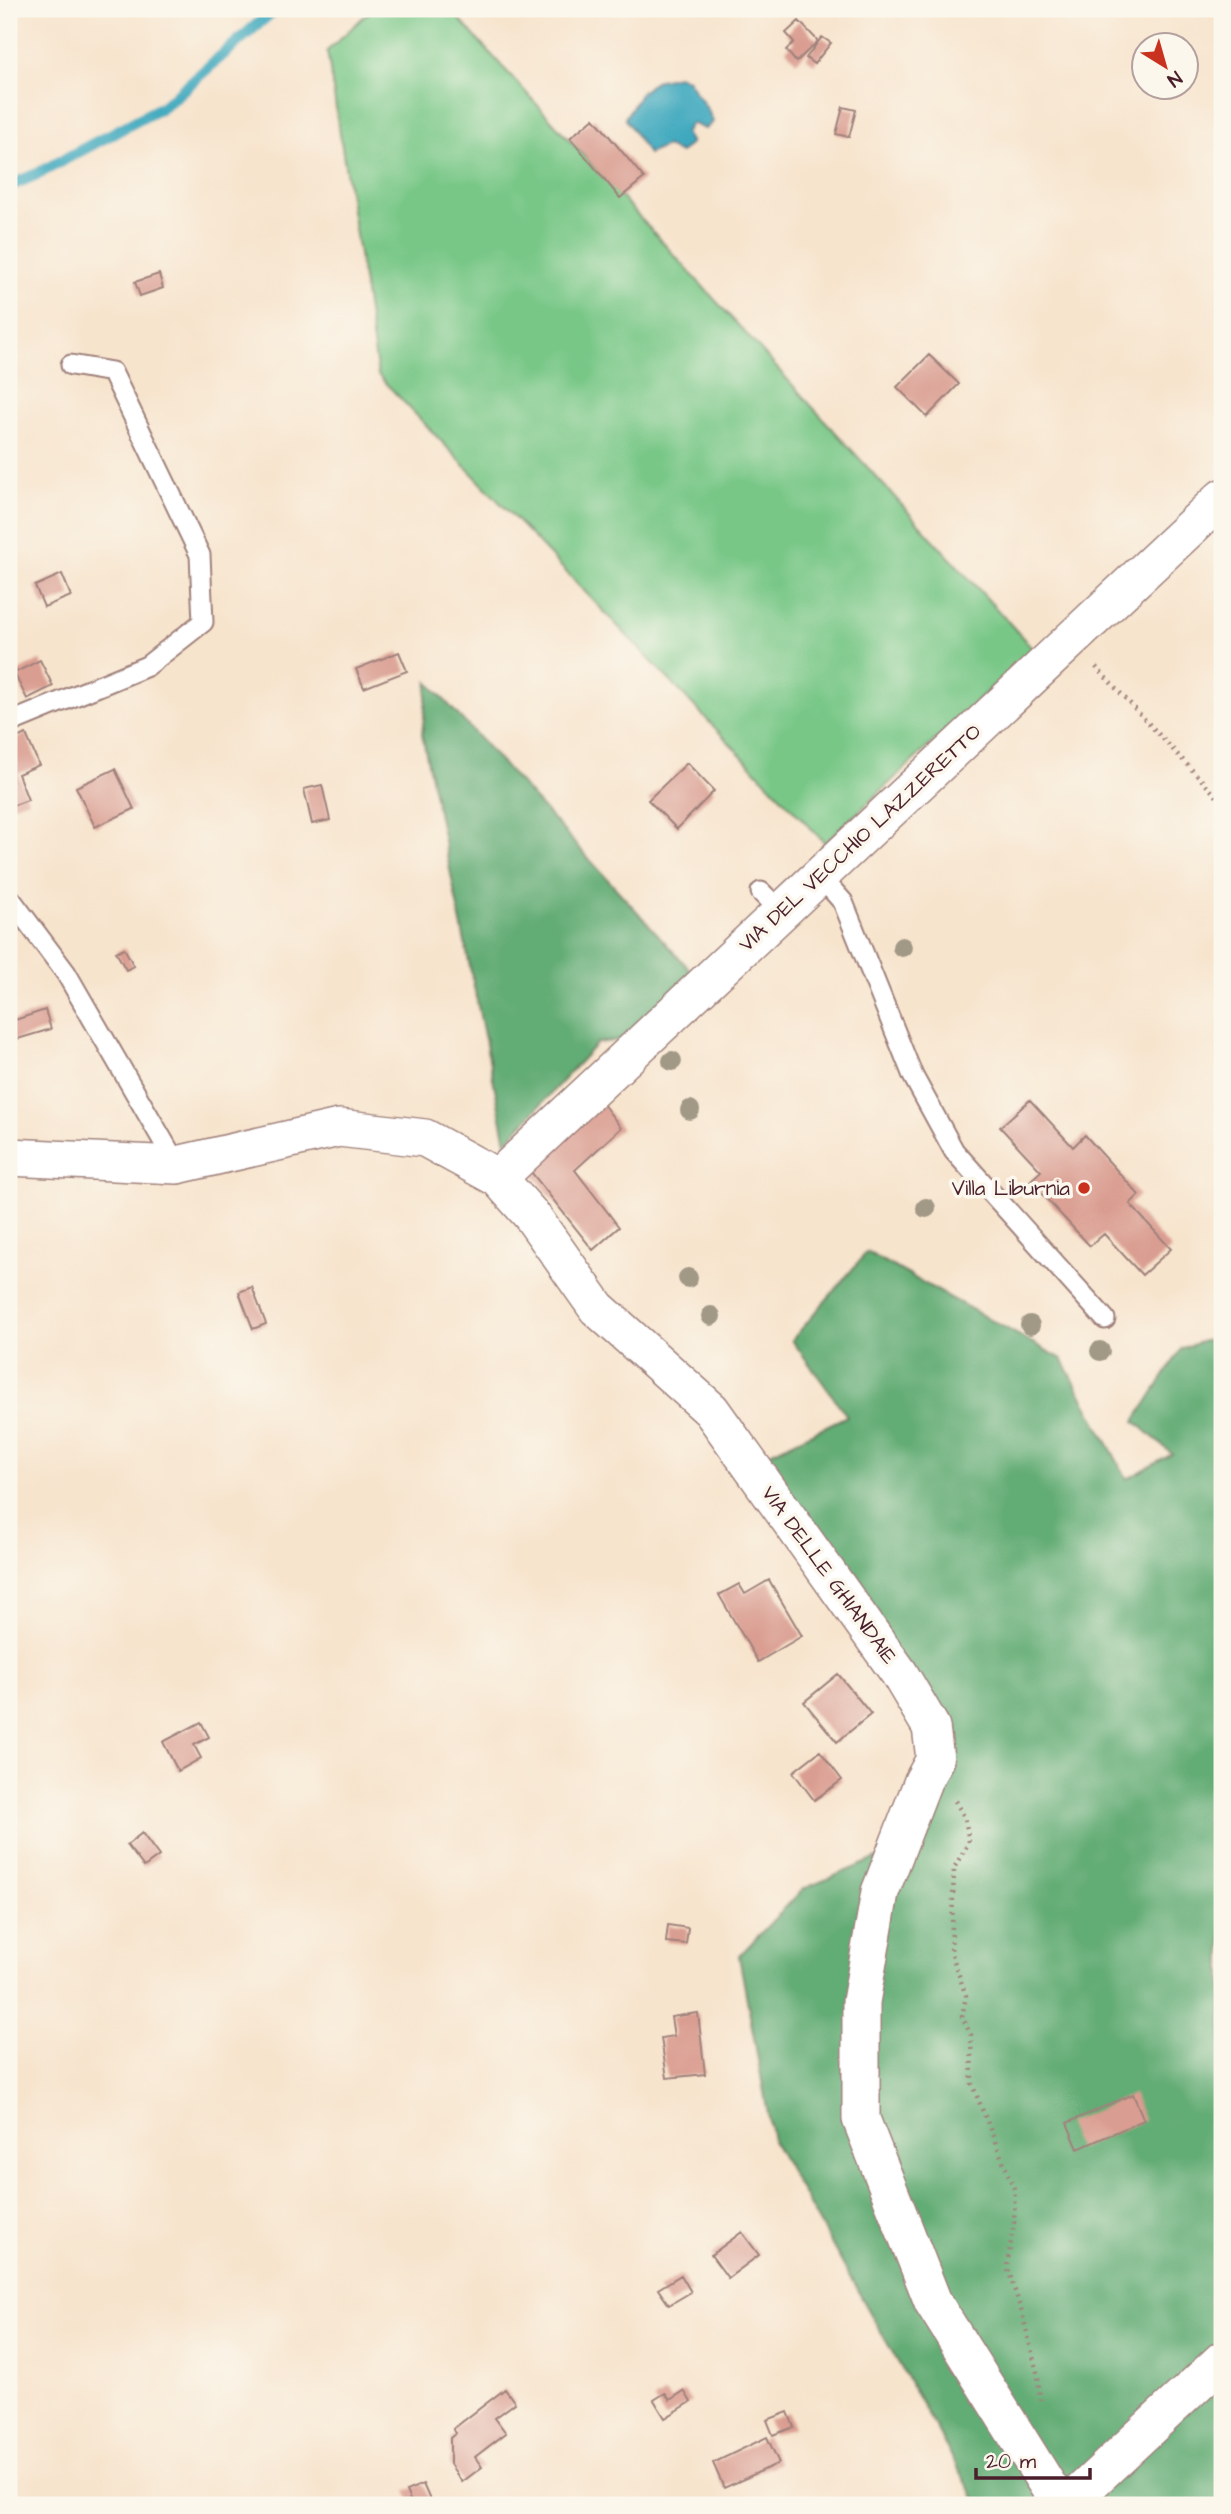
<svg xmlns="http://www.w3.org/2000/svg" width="1231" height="2514" viewBox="0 0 1231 2514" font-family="'Architects Daughter',sans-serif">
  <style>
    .green { fill: #78c787; stroke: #617359; stroke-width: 2 }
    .forest { fill: #62ac74; stroke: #566650; stroke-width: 2 }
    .water { fill: #3ea8be; stroke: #446474; stroke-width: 2 }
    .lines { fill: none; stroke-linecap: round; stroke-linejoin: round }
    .stream { stroke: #3ea8be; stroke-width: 12 }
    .building { fill: #da9d91 }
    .lane-casing { stroke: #a0827c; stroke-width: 23 }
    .street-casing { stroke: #a0827c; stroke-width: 40 }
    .path { stroke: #a0827c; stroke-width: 4.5; stroke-dasharray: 2 5; stroke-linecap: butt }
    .lane { stroke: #fff; stroke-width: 19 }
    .street { stroke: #fff; stroke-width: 37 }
    .tree { fill: #a19886 }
    .poi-dot { fill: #c8321e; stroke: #fbf7ec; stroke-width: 2.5 }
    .labels { text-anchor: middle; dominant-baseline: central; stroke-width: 7; stroke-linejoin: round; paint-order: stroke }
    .street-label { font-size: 21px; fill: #4a1f2b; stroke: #fbf7ec }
    .poi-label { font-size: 21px; fill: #4a1f2b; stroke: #fbf7ec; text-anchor: end }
  </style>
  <rect width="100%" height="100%" fill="#fbf7ec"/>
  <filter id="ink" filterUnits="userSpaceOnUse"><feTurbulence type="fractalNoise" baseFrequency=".0143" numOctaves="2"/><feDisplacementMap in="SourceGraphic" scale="14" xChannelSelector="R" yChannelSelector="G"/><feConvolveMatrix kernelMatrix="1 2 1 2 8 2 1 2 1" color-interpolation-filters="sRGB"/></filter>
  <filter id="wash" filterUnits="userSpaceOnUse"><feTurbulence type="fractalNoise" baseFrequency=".00686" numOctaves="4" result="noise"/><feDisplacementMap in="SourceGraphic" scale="28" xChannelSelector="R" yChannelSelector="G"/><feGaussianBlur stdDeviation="1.57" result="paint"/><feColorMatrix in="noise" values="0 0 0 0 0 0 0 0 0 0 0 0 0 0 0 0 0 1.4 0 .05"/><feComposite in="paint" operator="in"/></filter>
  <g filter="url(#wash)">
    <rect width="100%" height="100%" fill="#f7e4cd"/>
    <path class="green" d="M372,9h78l583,640 -208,194 -447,-468 -51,-324z"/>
    <path class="forest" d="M428,682l264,290 -63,67 -32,4 -91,99 -84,-408z
      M867,1252l195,107 65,120 45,-25 -37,-33 47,-73 28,-9 12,9v44l-2,2h2v1111h-243l-206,-364 -34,-185 64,-67 82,-34 59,-60 -10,-76 -170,-263 83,-40 -55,-76z"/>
    <path class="water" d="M678,76l10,4c8,16 20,25 25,42l-8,7 -14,-6 -6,10 6,10 -11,10 -14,-7 -18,8 -23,-36 16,-25 14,-12z"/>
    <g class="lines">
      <path class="stream" d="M9,186l28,-12 127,-68 111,-97"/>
    </g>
    <g id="blocks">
      <path class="building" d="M799,21l19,20 -22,21 -10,-12 8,-8 -8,-9z
        M822,37l9,6 -17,21 -8,-6z
        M843,107l13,3 -7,27 -13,-3z
        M594,118l50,60 -24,20 -50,-60z
        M159,274l4,14 -23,8 -5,-14z
        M929,355l30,29 -32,33 -30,-30z
        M62,574l9,22 -27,11 -9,-21z
        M399,652l8,19 -43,17 -8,-19z
        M40,660l13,26 -26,13 -13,-26z
        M26,734l13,31 -21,9 10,26 -19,7v-66z
        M687,763l27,28 -37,38 -29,-29z
        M115,769l19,40 -39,18 -19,-40z
        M322,785l8,35 -18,4 -8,-35z
        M124,948l10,18 -8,4 -10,-18z
        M45,1010l6,19 -40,12 -2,-19z
        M600,1100l21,28 -46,42 44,57 -26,23 -65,-82z
        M1030,1100l43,47 12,-12 54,60 -9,9 41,45 -29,26 -38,-41 -14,12 -60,-65 11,-10 -41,-44z
        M252,1287l14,37 -13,5 -14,-37z
        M769,1580l33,56 -44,26 -39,-67 20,-11 6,10z
        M838,1674l33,40 -34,28 -33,-40z
        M201,1722l8,15 -15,8 7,13 -23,13 -15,-29z
        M820,1751l22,29 -28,20 -21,-28z
        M142,1833l17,23 -15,11 -17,-22z
        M668,1925l20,3 -2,16 -20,-2z
        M698,2013l7,61 -38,4 -6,-40 13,-2 -3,-19z
        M1133,2094l11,26 -66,29 -11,-26z
        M742,2232l17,23 -31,23 -17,-23z
        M681,2275l10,17 -22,13 -11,-16z
        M505,2389l10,14 -20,15 11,15 -31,24 7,10 -20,15 -12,-18v-26l6,-5 -3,-4z
        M684,2391l7,11 -26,16 -11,-18 11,-7 5,7z
        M788,2412l6,15 -21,8 -6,-15z
        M767,2437l12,26 -55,25 -11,-25z
        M423,2484l7,16 -18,5 -6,-14z"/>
    </g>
  </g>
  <g filter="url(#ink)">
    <use href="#blocks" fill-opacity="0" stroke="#a0827c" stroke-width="2"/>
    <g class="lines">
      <defs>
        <path id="lane" d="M9,723l138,-57 56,-44 -3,-67 -88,-183 -41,-7
          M819,875l24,27 70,174 41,75 151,168
          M761,892l20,20
          M9,897l57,76 111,192"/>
        <path id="street" d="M9,1157l168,8 162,-37 86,10 73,40 34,38 65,92 114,102 188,263 32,54 4,32 -12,22 -43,111 -19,110v117l72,183 127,203
          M498,1178l724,-680
          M1067,2505l155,-145"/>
      </defs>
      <use href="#lane" class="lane-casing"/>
      <use href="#street" class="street-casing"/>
      <path class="path" d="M1096,667l126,135
        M955,1801l10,17 4,24 -15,26 -3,84 15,44 -4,21 9,18 1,49 43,107 -1,32 -7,43 15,47 16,63 2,24"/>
      <use href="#lane" class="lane"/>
      <use href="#street" class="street"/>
    </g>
    <g class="tree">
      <circle cx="902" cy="947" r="10"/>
      <circle cx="672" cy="1061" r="10"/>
      <circle cx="690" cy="1110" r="10"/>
      <circle cx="926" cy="1208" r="10"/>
      <circle cx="688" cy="1278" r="10"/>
      <circle cx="711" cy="1316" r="10"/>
      <circle cx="1030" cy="1325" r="10"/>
      <circle cx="1100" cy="1351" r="10"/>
    </g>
  </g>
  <circle class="poi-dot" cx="1084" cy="1188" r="7"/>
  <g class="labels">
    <g class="street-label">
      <text transform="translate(860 838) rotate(-43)">VIA DEL VECCHIO LAZZERETTO</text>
      <text transform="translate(829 1575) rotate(54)">VIA DELLE GHIANDAIE</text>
    </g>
    <g class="poi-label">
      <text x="1070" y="1188">Villa Liburnia</text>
    </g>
  </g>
  <rect width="1231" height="2514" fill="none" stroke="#fbf7ec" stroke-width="35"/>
  <g transform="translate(1165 66) rotate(143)"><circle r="33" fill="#fbf7ec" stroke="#b4a19f" stroke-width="2"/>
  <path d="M0-5L12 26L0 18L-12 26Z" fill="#c8321e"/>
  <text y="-10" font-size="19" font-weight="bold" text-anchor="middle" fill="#4a1f2b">N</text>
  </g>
  <path d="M976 2468v10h114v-10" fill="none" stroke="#4a1f2b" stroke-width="3.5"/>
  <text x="986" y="2468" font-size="21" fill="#4a1f2b" stroke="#fbf7ec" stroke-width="5" paint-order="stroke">20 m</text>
</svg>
